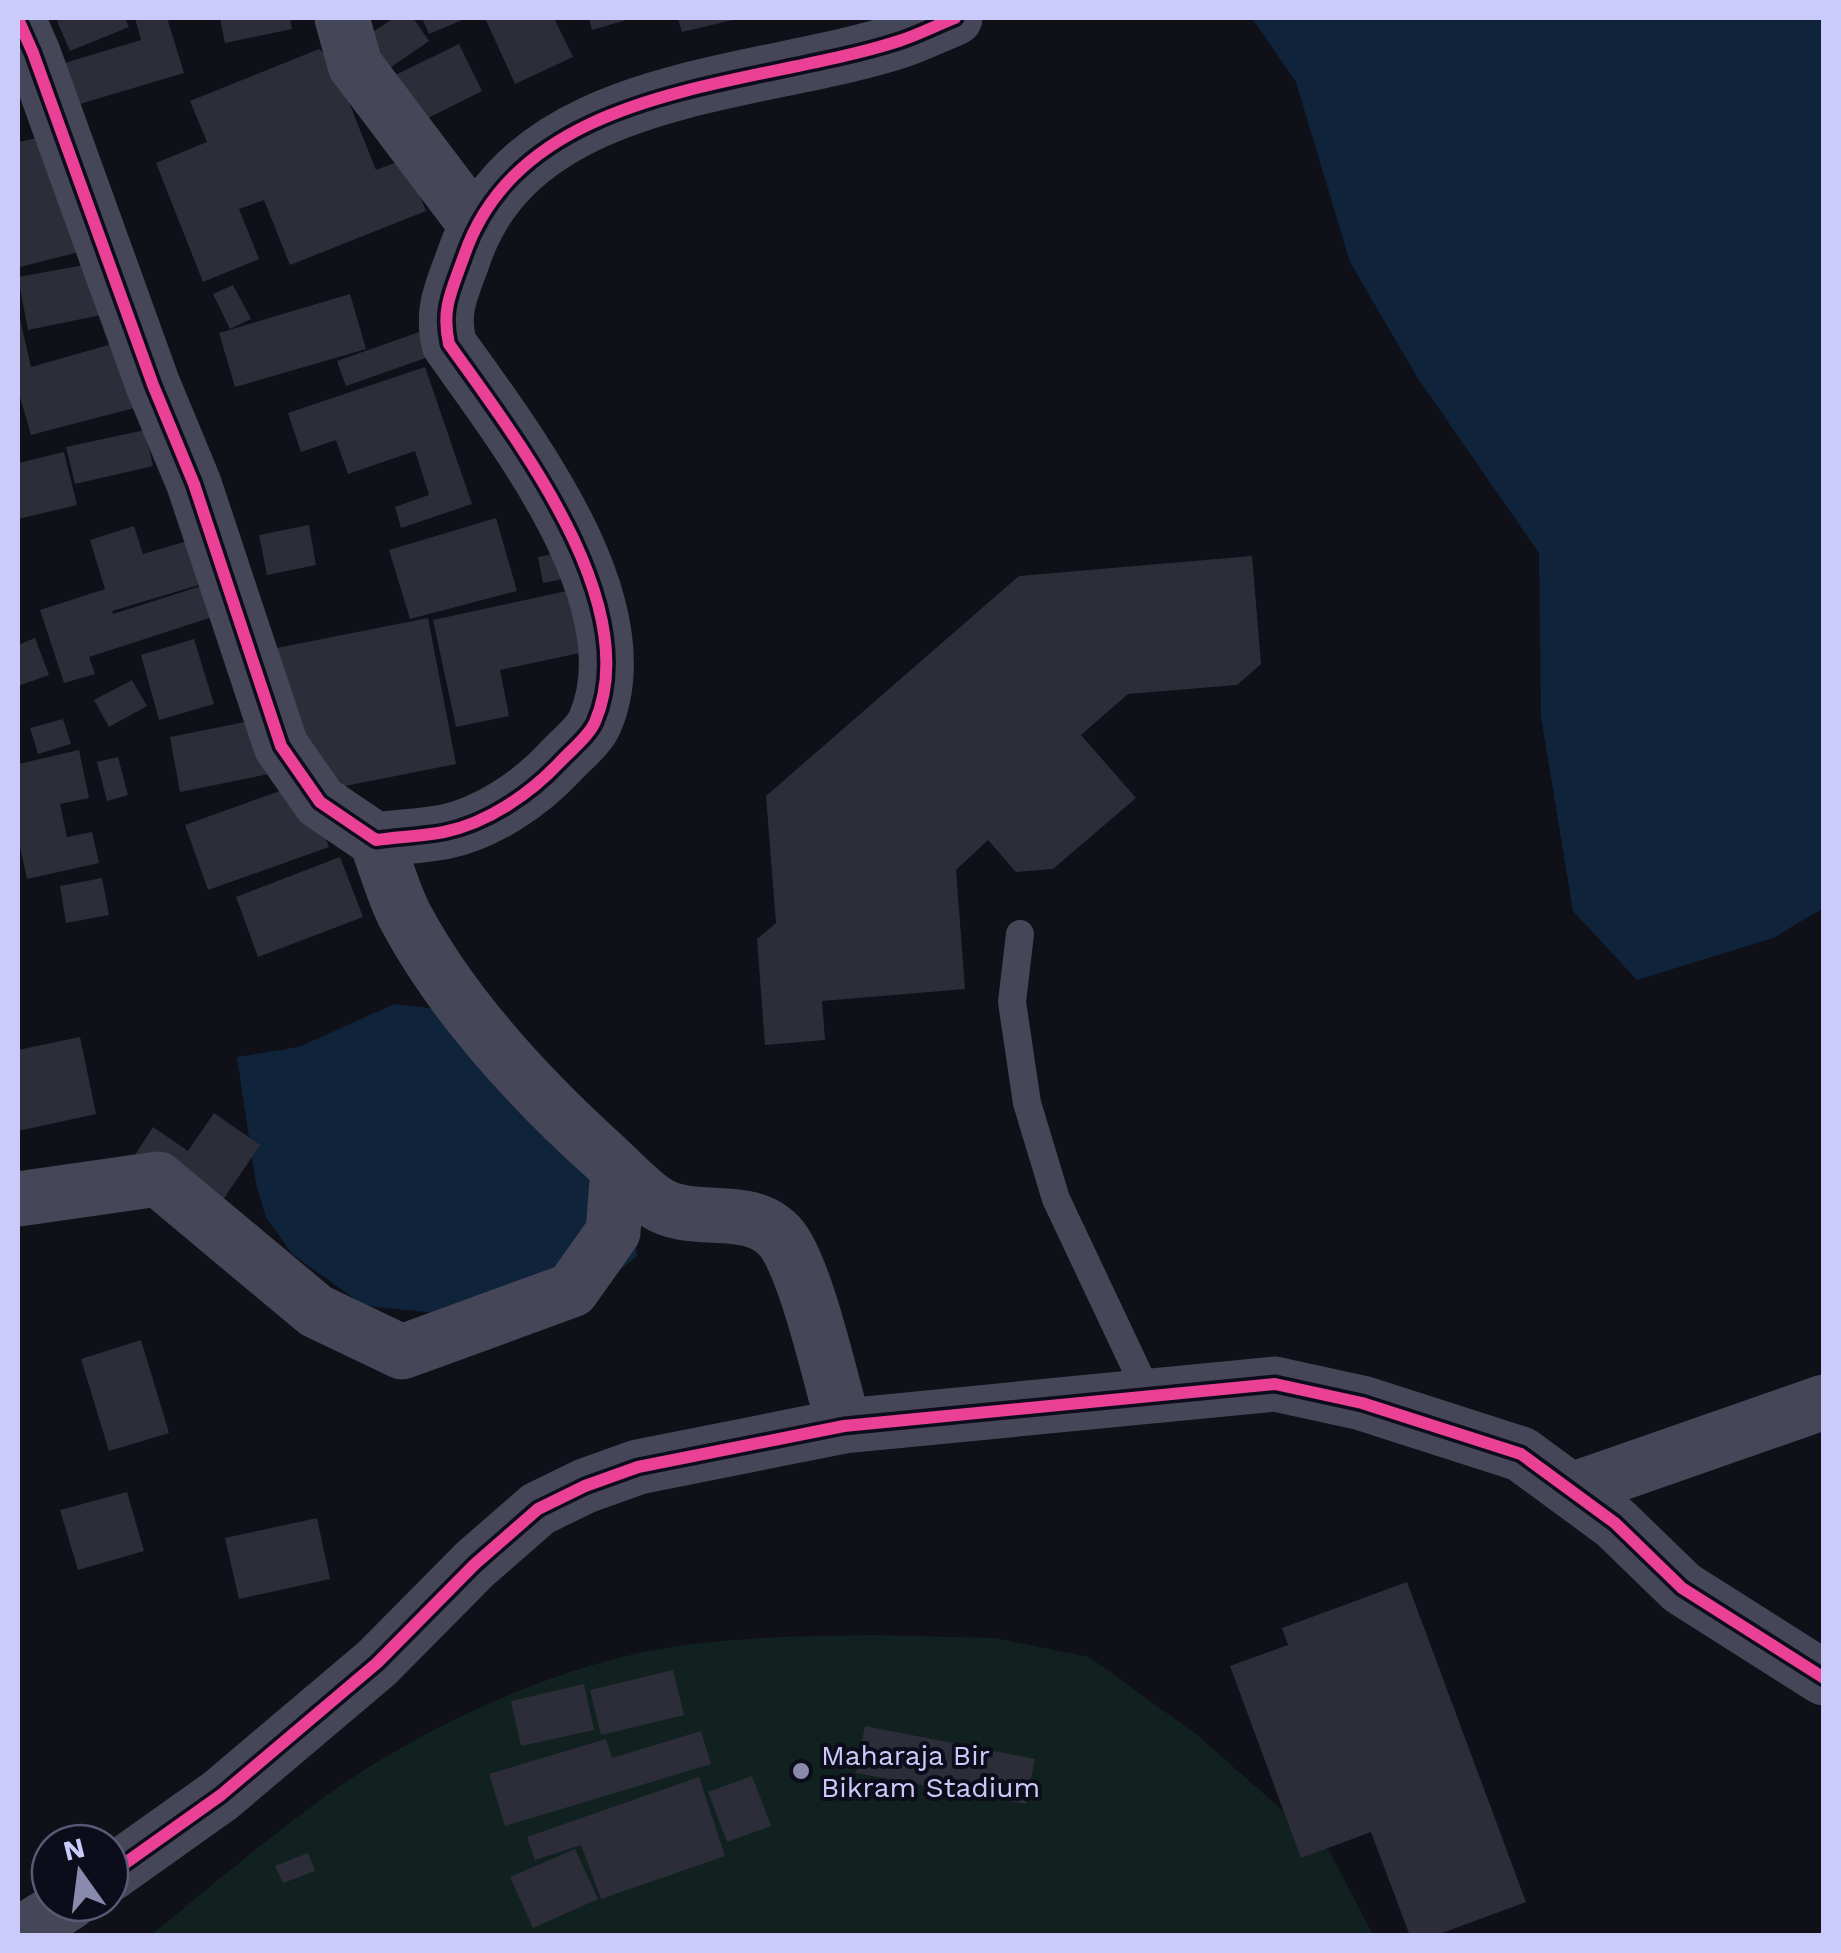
<svg xmlns="http://www.w3.org/2000/svg" width="1841" height="1953" viewBox="0 0 1841 1953" font-family="'Work Sans',sans-serif">
  <style>
    .green { fill: #102120 }
    .water { fill: #0f243a }
    .building { fill: #2d2d3a }
    .lines { fill: none; stroke-linecap: round; stroke-linejoin: round }
    .service { stroke: #454658; stroke-width: 28 }
    .minor { stroke: #454658; stroke-width: 55 }
    .cycleway-casing { stroke: #0d0c1b; stroke-width: 19 }
    .cycleway { stroke: #ea4096; stroke-width: 12 }
    .poi-dot { fill: #898aac; stroke: #0d0c1b; stroke-width: 4 }
    .labels { text-anchor: middle; dominant-baseline: central; stroke-width: 8; stroke-linejoin: round; paint-order: stroke }
    .poi-label { font-size: 28px; fill: #cacbfb; stroke: #0d0c1b; text-anchor: start }
  </style>
  <rect width="100%" height="100%" fill="#101018"/>
  <path class="green" d="M872,1635l123,3 94,19 107,77 134,118 43,83 -1223,1c55,-45 109,-91 166,-133 93,-69 229,-134 344,-154 69,-12 141,-13 212,-14z"/>
  <path class="water" d="M1252,18h571v890l-50,30 -136,42 -64,-69 -32,-194 -2,-164 -122,-176 -67,-115 -54,-180z
    M394,1004l53,6 185,206 5,40 -46,37 -102,25 -124,-12 -73,-52 -26,-37 -10,-33 -19,-127 62,-10z"/>
  <path class="building" d="M66,18h59l4,9 -59,24 -13,-30z
    M135,18h32l17,55 -111,33 -12,-42 80,-24z
    M220,18h70l2,11 -67,14z
    M394,18h19l16,23 -42,29 -22,-33z
    M422,18h45l-38,16z
    M485,18h69l19,39 -58,27z
    M589,18h44l-41,12z
    M678,18h59v1l-55,13z
    M459,44l23,47 -74,37 -23,-48z
    M319,49l13,11 44,110 29,-11 21,52 -136,54 -26,-65 -25,9 20,50 -56,23 -47,-119 51,-21 -17,-41z
    M52,135l39,114 -71,18 -2,-125z
    M90,264l16,50 -78,16 -10,-53z
    M233,285l18,34 -21,10 -17,-35z
    M350,294l16,55 -131,38 -16,-54z
    M18,310l13,57 81,-23 22,64 -103,27 -13,-45z
    M422,331l9,25 -85,30 -9,-25z
    M425,367l47,137 -71,24 -6,-21 34,-12 -14,-44 -67,23 -12,-34 -35,12 -13,-39z
    M145,430l8,36 -78,18 -9,-37z
    M64,452l13,53 -59,14v-56z
    M496,518l21,73 -107,28 -21,-69z
    M309,525l7,40 -49,10 -8,-40z
    M134,526l9,28 65,-19 14,43 -110,33 1,3 110,-35 11,31 -145,47 6,17 -31,9 -24,-73 65,-21 -15,-49z
    M572,550l6,26 -35,7 -5,-26z
    M1252,556l9,108 -24,21 -109,9 -47,41 55,63 -83,71 -37,3 -28,-32 -32,30 9,119 -143,12 3,39 -60,5 -8,-106 19,-16 -10,-127 253,-220z
    M576,589l13,62 -89,19 9,46 -53,11 -23,-107z
    M428,618l28,146 -136,27 -6,-26 -134,27 -10,-55 85,-17 -13,-65z
    M35,638l14,37 -31,11v-41z
    M194,639l20,65 -55,16 -18,-65z
    M132,680l15,26 -38,21 -15,-27z
    M63,719l8,25 -33,10 -8,-26z
    M79,750l10,48 -29,6 7,33 25,-5 7,31 -72,16 -9,-41v-74z
    M118,757l10,38 -21,6 -10,-39z
    M305,782l24,65 -121,43 -23,-65z
    M340,857l23,60 -105,40 -22,-60z
    M102,878l7,37 -43,8 -6,-37z
    M80,1037l16,77 -78,17v-81z
    M214,1113l46,32 -44,65 -81,-55 18,-28 35,24z
    M141,1340l28,93 -60,18 -28,-92z
    M127,1492l17,59 -66,19 -18,-60z
    M317,1518l13,61 -91,20 -14,-61z
    M1407,1582l119,320 -92,34h-24l-39,-104 -70,26 -71,-192 58,-21 -6,-17z
    M673,1670l11,45 -83,20 -11,-45z
    M584,1684l10,46 -73,16 -10,-45z
    M865,1726l170,33 -9,45 -170,-31z
    M701,1731l10,33 -206,62 -16,-52 117,-35 6,19z
    M752,1776l19,50 -44,16 -19,-50z
    M699,1777l26,79 -124,43 -20,-54 -46,15 -8,-23z
    M575,1849l23,50 -65,29 -23,-51z
    M308,1853l7,18 -32,12 -8,-17z"/>
  <g class="lines">
    <path class="service" d="M1020,934l-8,68 15,101 29,96 92,195"/>
    <path class="minor" d="M342,18l13,47 120,159
      M18,19l15,34 120,332 41,99 87,262 39,56 56,38c22,-3 46,-4 68,-8 44,-9 87,-39 116,-70 11,-12 29,-26 35,-40 51,-119 -81,-286 -146,-378 -8,-36 3,-54 15,-88 59,-173 289,-168 435,-215 19,-6 38,-16 56,-23
      M376,840c10,25 17,54 30,78 48,90 123,170 198,238 16,15 33,33 51,46 39,26 95,-2 127,37 25,33 49,143 62,187
      M18,1199l140,-20 158,132 86,41 170,-62 41,-58 5,-63
      M1572,1490l252,-88
      M110,1874l111,-79 156,-132 98,-99 63,-55 47,-23 53,-19 206,-41 431,-42 87,19 159,51 94,69 67,65 142,90
      M18,1935l51,-32"/>
    <defs>
      <path id="cycleway" d="M18,19l15,34 120,332 41,99 87,262 39,56 56,38c22,-3 46,-4 68,-8 44,-9 87,-39 116,-70 11,-12 29,-26 35,-40 51,-119 -81,-286 -146,-378 -8,-36 3,-54 15,-88 59,-173 289,-168 435,-215 19,-6 38,-16 56,-23
        M110,1874l111,-79 156,-132 98,-99 63,-55 47,-23 53,-19 206,-41 431,-42 87,19 159,51 94,69 67,65 142,90"/>
    </defs>
    <use href="#cycleway" class="cycleway-casing"/>
    <use href="#cycleway" class="cycleway"/>
  </g>
  <circle class="poi-dot" cx="801" cy="1771" r="10"/>
  <g class="labels">
    <g class="poi-label">
      <text x="821" y="1755">Maharaja Bir<tspan x="821" dy="32">Bikram Stadium</tspan></text>
    </g>
  </g>
  <rect width="1841" height="1953" fill="none" stroke="#cacbfb" stroke-width="40"/>
  <g transform="translate(80 1873) rotate(346)"><circle r="48" fill="#0d0c1b" stroke="#595875" stroke-width="2.5"/>
  <path d="M0-8L18 38L0 25L-18 38Z" fill="#898aac"/>
  <text y="-15" font-size="28" font-weight="bold" text-anchor="middle" fill="#cacbfb">N</text>
  </g>
</svg>
